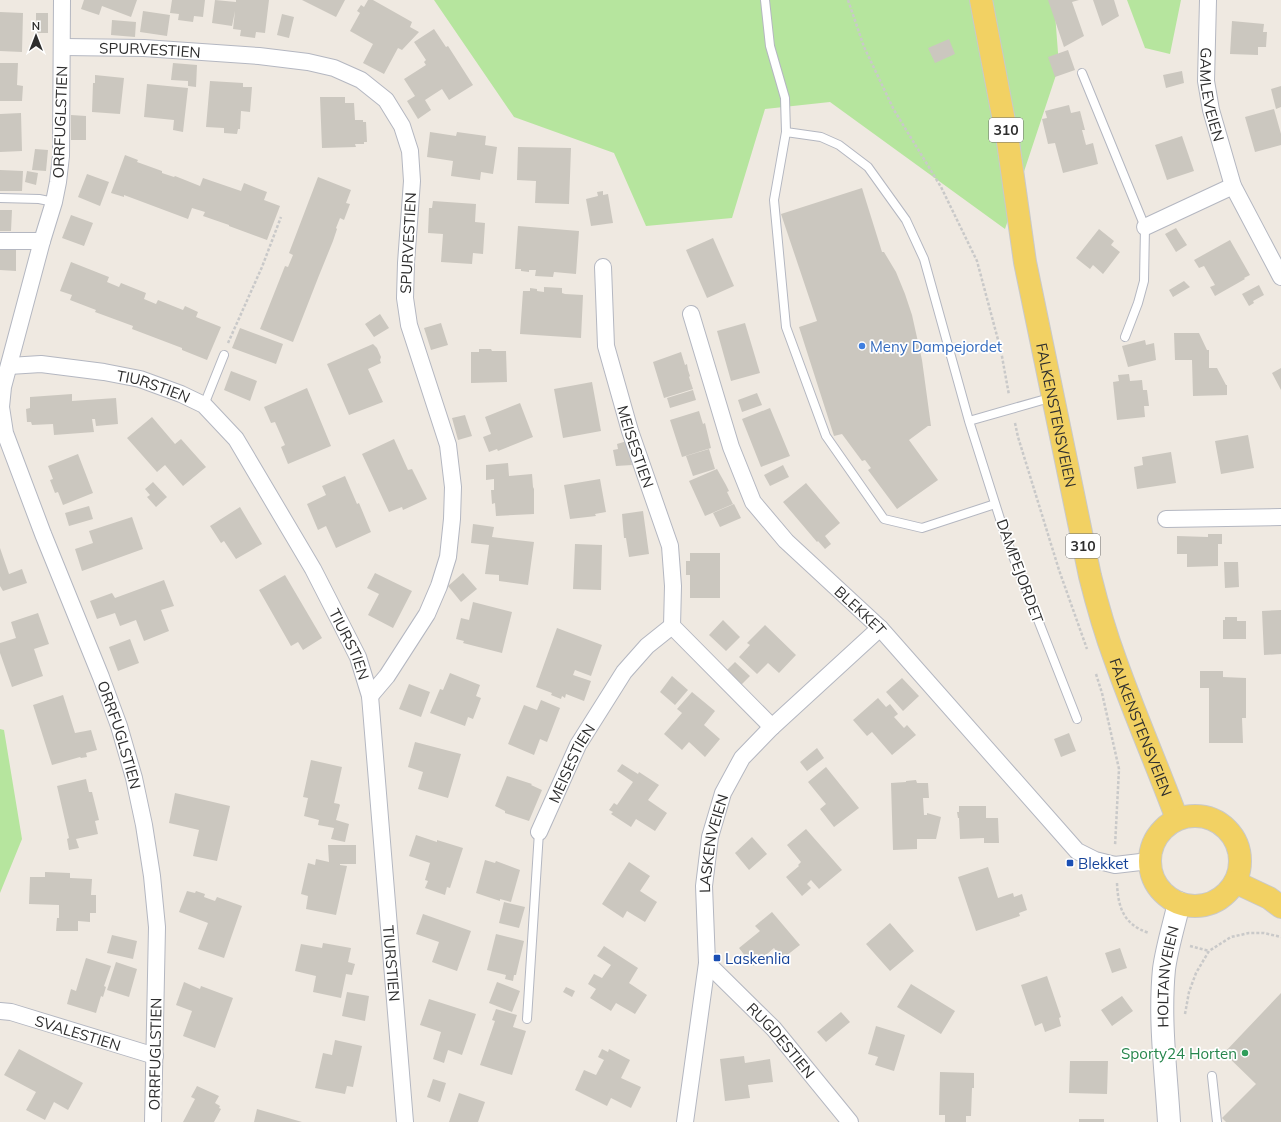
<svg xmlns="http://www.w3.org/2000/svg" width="1281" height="1122" viewBox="0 0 1281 1122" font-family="Mulish,sans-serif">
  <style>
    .green { fill: #b6e59e }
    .building { fill: #cbc7bf }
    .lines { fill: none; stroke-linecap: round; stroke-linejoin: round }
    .service-casing { stroke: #b4b7c1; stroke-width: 10 }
    .minor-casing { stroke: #b4b7c1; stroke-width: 18 }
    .secondary-casing { stroke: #b4b7c1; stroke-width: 24 }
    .primary-casing { stroke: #c9c9c9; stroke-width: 24 }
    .path { stroke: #c9c9c9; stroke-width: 2.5; stroke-dasharray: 3 2; stroke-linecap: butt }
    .service { stroke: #fff; stroke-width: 8 }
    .minor { stroke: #fff; stroke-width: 16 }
    .secondary { stroke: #fff; stroke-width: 22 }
    .primary { stroke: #f2d163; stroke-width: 22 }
    .shop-dot { fill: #3f7fe0; stroke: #fff; stroke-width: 1.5 }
    .transit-dot { fill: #1a4fb4; stroke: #fff; stroke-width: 1.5 }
    .leisure-dot { fill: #2e9e5b; stroke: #fff; stroke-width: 1.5 }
    .labels { text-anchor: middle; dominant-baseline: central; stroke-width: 3.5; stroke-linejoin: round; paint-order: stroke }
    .shield { fill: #fff; stroke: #6d6d6d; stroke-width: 1 }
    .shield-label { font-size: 14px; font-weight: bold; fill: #2e2e2e }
    .street-label { font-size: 15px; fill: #2e2e2e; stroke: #fff }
    .shop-label { font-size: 15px; fill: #366cbe; stroke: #fff; text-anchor: start }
    .transit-label { font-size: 15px; fill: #164399; stroke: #fff; text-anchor: start }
    .leisure-label { font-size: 15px; fill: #27864d; stroke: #fff; text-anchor: end }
  </style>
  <rect width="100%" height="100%" fill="#efe9e1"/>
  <path class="green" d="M434,0h620l5,66 -54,163 -175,-127 -65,7 -33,109 -86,8 -32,-73 -100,-36z
    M1127,0h54l-11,54 -25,-6z
    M0,729l4,1 18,109 -22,54z"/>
  <path class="building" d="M84,0h53l-6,17 -29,-11 -3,9 -18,-6z
    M172,0h33l-2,17 -9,-1 -1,6 -15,-2 1,-6 -9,-1z
    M215,0l21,2v-2h33l-4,33 -9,-1 -1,6 -15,-2 1,-6 -8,-1 2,-18 -3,15 -20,-3z
    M302,0h43l-9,17z
    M368,0h5l39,22 -2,5 9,5 -17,18 -4,-2 -14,26 -21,-11 10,-19 -23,-13 10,-18 -3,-2 4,-6 3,2z
    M1048,0h31l-7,2 12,34 -20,11z
    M1093,0h21l5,16 -17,10z
    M143,11l27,4 -3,21 -27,-4z
    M0,12l23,1 -1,39 -22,-1z
    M36,13h12v20h-12z
    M282,14l12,3 -5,21 -12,-3z
    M112,20l24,2 -1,15 -24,-2z
    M1232,21l32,3 -1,8h4l-1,15h-8v8l-28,-1z
    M434,29l12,18 2,-1 25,39 -24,15 -7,-11 -17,11 6,10 -13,9 -11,-18 8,-5 -11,-17 22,-14 -2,-3 2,-2 -12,-18z
    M949,39l6,15 -20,9 -7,-15z
    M1068,50l7,20 -20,7 -7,-20z
    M0,63h18l-1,22 6,1 -1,15h-22z
    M173,63l24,2 -1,22 -8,-1v-5l-17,-1z
    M1182,71l2,12 -18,5 -3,-13z
    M95,75l29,3 -4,36 -28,-2 1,-29h2z
    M210,81l33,2v4h9l-2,25 -9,-1 -1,18h-2l-1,5 -13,-1v-5l-18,-1z
    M147,84l41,4 -5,44 -10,-2 1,-10 -30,-3z
    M1281,86v21l-5,2 -5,-20z
    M320,97h25v6h9l1,17h8v2h3l1,20h-3v2h-9l1,3 -34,1z
    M1069,105l2,8 9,-2 5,19h-3l4,15 7,-2 5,21 -35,9 -8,-30 -7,1 -6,-25 5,-1 -2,-7z
    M1274,109l7,25v11l-26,7 -10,-35z
    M21,113l1,38 -22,1v-38z
    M71,115l15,1v24h-15z
    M430,132l26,4 1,-4 29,4 -1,9 12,2 -4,27 -12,-2 -1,8 -29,-4 2,-15 -26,-4z
    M1182,136l12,35 -27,9 -12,-35z
    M518,147l53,1 -2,56 -34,-1 1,-22 -19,-1z
    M35,149l13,1 -2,21 -14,-1z
    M125,155l13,5 -1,2 25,9v2l12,4 1,-1 25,10 3,-8 38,13 3,-8 23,9 -3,8 16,6 -13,34 -38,-14v-1l-26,-9 2,-4 -13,-4 -4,11 -64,-24v2l-13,-4z
    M0,170l23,1 -1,20h-22z
    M27,171l11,2 -2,12 -11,-3z
    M87,174l22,8 -9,24 -22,-9z
    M318,177l33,13 -5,13 4,1 -6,16 -4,-2 -4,10 1,1 -4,12 -15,37 -25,64 -33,-13 25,-63 3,1 5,-12 -4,-2z
    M862,188l20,64h2l12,20 9,22 7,21 10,45 9,66h-3l-19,14 29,40 -41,29 -29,-39 3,-2 -6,-8 -3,1 -20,-27 -8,2 -35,-109 18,-6 -36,-107z
    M603,191v4l5,-1 5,29 -22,3 -5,-27 12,-3 -1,-4z
    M433,201l43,3 -1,18 10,1 -2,31 -10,-1 -1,11 -31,-2 2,-28 -15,-1 1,-25h3z
    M0,210h12l-1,21h-11z
    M71,215l22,8 -9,23 -22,-8z
    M518,226l61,5 -3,43 -22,-2 -1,5 -18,-1 1,-6h-7v2l-8,-1v-2h-6z
    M1176,228l11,17 -11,7 -11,-18z
    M1099,229l15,12 -3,4 9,7 -17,22 -10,-9 -3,4 -14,-11z
    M713,238l21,48 -27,12 -21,-48z
    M1230,240l20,35 -6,3 1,1 -30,17 -5,-9 5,-2 -11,-19 -5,2 -5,-8z
    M0,250h16v21l-16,-1z
    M71,262l38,15 -2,5 12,5 2,-4 25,10 -2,6 12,5 2,-4 25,10 2,-4 13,6 -2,5 25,10 -14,33 -25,-10v-2l-50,-19 1,-3 -38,-14 1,-2 -26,-10 2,-5 -12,-4z
    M1184,281l6,6 -17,10 -4,-7z
    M1259,285l5,10 -11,6 1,2 -5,3 -7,-12z
    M544,287l18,1v5l3,1 18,1 -2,43 -61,-4 3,-43h7v-3l7,1v2l7,1z
    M380,314l9,14 -15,9 -9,-13z
    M441,323l7,22 -17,5 -7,-22z
    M745,323l15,50 -29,8 -14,-50z
    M240,328l43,16 -7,20 -44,-16z
    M1174,333h25l8,17h2v18h8l9,17h1v10l-34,1 -1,-36h-17z
    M1145,340l1,5 8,-2 2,17 -28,7 -6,-21z
    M373,344l4,4 4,9 -1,3 1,3 -13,6 15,33 -34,13 -22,-51z
    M479,349h12l1,2h14l1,31 -36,1v-31h8z
    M681,352l4,13 2,-1 1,6 2,6 -1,1 4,12 -29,9 -11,-36z
    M1281,368v22l-9,-17z
    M231,371l26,10 -7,20 -26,-11z
    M1129,374l1,7 12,-1 1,10h4l2,16h-5l1,11 -28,3 -4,-38 6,-1 -1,-6z
    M592,382l9,49 -38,7 -9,-49z
    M307,388l24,58 -43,18 -7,-17 4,-2 -10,-23 -4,1 -7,-16z
    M693,390l3,10 -26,8 -3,-10z
    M757,393l5,12 -20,7 -4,-12z
    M72,394v7l44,-3 2,26 -22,2 -1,-7h-3l2,13 -40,3 -1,-11 -21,1 -1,-3h-4l-1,-13 4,-1v-11z
    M520,403l13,34 -35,14 -1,-2 -8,3 -6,-15 8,-3 -6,-17z
    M770,408l20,48 -29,11 -19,-48z
    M699,411l4,13 2,-1 6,25 -29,9 -12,-37z
    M465,415l7,21 -14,4 -6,-22z
    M152,417l23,27 6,-5 25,28 -23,19 -18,-21 -8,7 -30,-34z
    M1248,435l6,33 -33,6 -6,-33z
    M394,439l14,31 4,-1 15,30 -24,11 -1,-3 -13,5 -27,-58z
    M627,441l5,24 -16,1 -3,-16 5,-1 -1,-5z
    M709,449l6,20 -22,7 -7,-20z
    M1171,452l5,31 -39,6 -3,-22 9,-2 -1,-8z
    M78,454l15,39 -30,12 -5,-13 -3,1 -5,-13 3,-1 -5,-13z
    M508,463l1,13 23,-2 1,13 1,2v25l-38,2 -1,-13 -3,1 -1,-14h3v-11l-8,1v-15z
    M783,465l6,12 -19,9 -6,-11z
    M717,469l9,16 3,6 -2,1 6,12 -28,12 -16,-35z
    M345,476l12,28 2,-1 12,29 -35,16 -10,-22 -8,4 -11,-26 19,-9 -4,-9z
    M600,479l6,33 -11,2 1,2 -26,3 -6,-34z
    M153,482l14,15 -11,10 -9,-10 3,-2 -5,-6z
    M806,483l34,40 -15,13 6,8 -6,5 -7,-8 -1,1 -34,-40z
    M734,504l7,14 -21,9 -7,-14z
    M89,506l4,13 -24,7 -4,-13z
    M240,507l22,37 -26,15 -12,-18 -3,2 -11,-17z
    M643,511l6,43 -20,3 -3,-19h-2l-2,-24z
    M132,517l11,32 -61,22 -7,-22 18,-6 -4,-12z
    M473,524l21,3 -2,10 42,5 -6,43 -29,-4v-6l-14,-1 4,-29 -18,-2z
    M1208,534h14v10h-4v22l-31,1v-13h-10v-18l31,1z
    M575,544l27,1 -1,45 -28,-1z
    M0,548l9,26 13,-5 5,14 -24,8 -3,-5z
    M690,553h30v45h-30v-23h-4v-14h4z
    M1224,562h14l1,25 -14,1z
    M375,573l37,18 -19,37 -25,-13 11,-21 -12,-6z
    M463,573l14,16 -16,13 -13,-16z
    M285,575l37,63 -19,12 -5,-8 -7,4 -32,-56z
    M164,580l10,26 -13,4 8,21 -25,10 -8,-21 -16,6 -5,-13 -18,6 -7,-18 22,-8 3,5z
    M473,602l39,10 -10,41 -39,-10 1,-2 -8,-2 5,-21 8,2z
    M1281,610v44l-17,1 -2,-44z
    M38,613l11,31 -15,5 9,27 -31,11 -12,-34v-10l16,-5 -5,-16z
    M1225,617h12v4h9v18h-23v-19h2z
    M723,620l17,17 -14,14 -17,-16z
    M765,625l31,30 -17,18 -11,-10 -11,11 -18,-17 11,-12 -3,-2z
    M557,628l45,17 -11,31 -16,-6 -2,5 18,6 -7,20 -18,-7 -1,4 -3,-2 -1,3 -10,-4 1,-2 -16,-6z
    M130,639l9,24 -21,8 -9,-24z
    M735,662l15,14 -10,10 -15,-14z
    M1200,671h23v6l23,1v40h-4l1,25h-34v-55h-9z
    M450,673l30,12 -4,11 5,2 -8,21 -5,-2 -3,9 -35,-13 10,-24 3,1z
    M672,676l16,14 -13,15 -15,-13z
    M902,678l17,18 -16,15 -17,-19z
    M409,684l21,8 -9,25 -22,-8z
    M692,692l23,19 -11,14 16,14 -15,18 -16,-15 -7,8 -18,-16 18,-21 -5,-4z
    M63,695l12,38 16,-3 6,20 -11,3 1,4 -6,1 -1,-1 -28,8 -19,-60z
    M878,698l8,9 4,-3 8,10 -4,3 10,11 3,-3 9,10 -24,20 -20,-23 -5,4 -14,-16z
    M541,700l19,8 -13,34 -7,-3 -6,16 -26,-11 16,-39 13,5z
    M1069,733l7,18 -15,6 -7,-18z
    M415,742l46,12 -13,44 -30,-9 5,-17 -15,-5z
    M817,748l7,10 -17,13 -7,-9z
    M311,760l31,7 -8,36 5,1 1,1 -4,15 13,4 -4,18 -14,-3 3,-11 -16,-3 1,-5 -15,-4 4,-18 -5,-1z
    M622,764l16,10 1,-2 20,13 -11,15 19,13 -12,18 -19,-12 -5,8 -20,-13 2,-2 -4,-2 5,-7 3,2 16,-23 -16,-11z
    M826,767l33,41 -25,19 -14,-18 6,-5 -18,-22z
    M507,776l25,8 -1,1 11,5 -13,31 -24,-8v-2l-10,-5z
    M86,779l3,13h3l7,28 -4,1 3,13 -22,5 3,9 -10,2 -2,-11 2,-1 -12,-52z
    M916,780l1,3h11l1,15h-6l1,17h3v-2l14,4 -5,22h-19v10l-24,1 -2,-67 15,-1v-1z
    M175,793l55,13 -13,55 -24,-5 6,-26 -30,-7z
    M959,806h27v12h12l1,25h-15v-5l-24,1 -1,-21h-1l-1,-6h2z
    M806,829l36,41 -23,19 -8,-9 -4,4 4,4 -9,8 -16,-19 13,-11 -1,-1 3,-3 -14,-17z
    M416,835l21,7v-2l26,8 -13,40 -3,-1 -2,8 -20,-7 3,-7 -3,-1 5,-17 -21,-7z
    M752,837l15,17 -18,16 -14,-17z
    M328,845h28v19h-16v1l7,1 -11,49 -30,-6 2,-13 -7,-2 7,-31 7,2 1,-6 13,3z
    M485,860l10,3 1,-2 24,9 -9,32 -11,-3v2l-24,-8z
    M629,862l21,14 -10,15 17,11 -12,20 -18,-11 -4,7 -21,-14z
    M988,867l10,31 15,-5 1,4 8,-3 5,16 -8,3 1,3 -44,15 -18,-54z
    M45,872l25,1v5l22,1 -1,16h5v18h-6v9l-12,-1v10h-22l1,-13h2v-13l-30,-1 1,-27h15z
    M187,891l8,2 1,-2 9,3 -1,3 11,4 2,-4 25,9 -18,52 -26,-9 10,-26 -29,-11z
    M504,902l21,5 -6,21 -20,-5z
    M772,912l28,33 -18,14 -8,-11 -21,18 -14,-18 21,-17 -5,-5z
    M423,914l48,17 -14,40 -25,-9 7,-20 -23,-8z
    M890,923l24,28 -24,20 -24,-27z
    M496,934l28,7 -8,34h-2l-1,6 -8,-2 1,-4 -19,-5z
    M112,935l25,6 -4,18 -26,-6z
    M323,943l28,5 -3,14 7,2 -3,11 -6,-1 -5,24 -28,-6 3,-16 -21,-5 6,-27 21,4z
    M604,946l34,22 -9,15 18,12 -12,19 -19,-11 -5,8 -21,-13 6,-9 -8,-5 6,-10 8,4 9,-13 -14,-9z
    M1120,948l7,20 -15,5 -7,-20z
    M86,958l25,8 -7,20 2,1 -3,10 -2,-1 -5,17 -29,-9 4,-15 5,2z
    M116,962l21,7 -8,28 -22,-7z
    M1047,976l14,41 -2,1 2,8 -16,6 -3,-9 -7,3 -14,-41z
    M184,982l16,7 1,-3 32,12 -18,50 -32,-12 9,-25 -16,-6z
    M497,982l23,9 -8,21 -23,-9z
    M911,984l44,27 -14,23 -44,-27z
    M566,987l9,4 -3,6 -9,-5z
    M347,992l22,4 -4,25 -23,-5z
    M1281,993v129h-55l-4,-4 34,-34 -32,-31z
    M1122,996l11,15 -21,15 -11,-16z
    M429,999l47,15 -14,41 -14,-5 -4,13 -11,-4 8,-27 -21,-7z
    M496,1009l21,6 -4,12 13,4 -14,44 -32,-10 15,-44 -3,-1z
    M841,1012l9,10 -24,20 -9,-10z
    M876,1026l29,9 -11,36 -19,-6 3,-8 -10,-3z
    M335,1040l27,6 -9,41 -6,-1 -2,8 -30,-6 8,-35 9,2z
    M19,1049l64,34 -15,27 -14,-8 -9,18 -19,-10 10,-18 -32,-17z
    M602,1049l6,3 1,-3 21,11 -9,18 20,9 -10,21 -20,-10 -4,8 -32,-16 9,-20 12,5 8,-15 -6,-3z
    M744,1056l1,7 25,-4 3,23 -25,3 2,13 -25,3 -5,-42z
    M1070,1061h38l-1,33 -38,-1z
    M940,1072l34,1v15h-2l-1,28h-5v6h-21v-7h-6z
    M433,1079l13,4 -6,19 -13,-5z
    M197,1086l22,10 -4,7 5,3 -1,2 2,1 -7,13h-31l12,-23 -4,-2z
    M459,1093l26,9 -7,20h-29z
    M257,1109l45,13h-48z
    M1079,1119h25v3h-25z"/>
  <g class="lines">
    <defs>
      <path id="service" d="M765,0l5,46 15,52 1,34 -12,68 12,127 40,109 58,83 38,9 73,-24
        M1082,73l63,154 -1,54 -6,22 -13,34
        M786,132l35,5 18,8 29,22 38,53 18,39 45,162 38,120 70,178
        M0,198l39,1 15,3
        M204,405l20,-50
        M969,421l84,-24
        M527,1019l12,-187
        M1212,1076l5,46"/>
      <g id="minor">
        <path id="s1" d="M62,0l-1,156 -3,26 -4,20 -12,39 -39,146 -2,20 4,26 38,101 58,143 18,49 15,52 10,47 8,51 5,51 -4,195"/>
        <path id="s2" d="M1208,0l-2,81 5,29 22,76 48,91"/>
        <path id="s3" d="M63,47l81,1 115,8 49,6 26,6 27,12 25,20 16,26 8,25 2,30 -6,82 -1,35 4,27 39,120 5,42 -1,32 -4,38 -9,29 -12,28 -40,62 -17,20"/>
        <path d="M1145,227l88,-41"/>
        <path d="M0,241h42"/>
        <path id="s4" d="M603,267l3,79 24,85 40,115 3,40 -1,40 100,101"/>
        <path id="s5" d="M691,314l40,133 22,55 33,39 94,87 197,223 18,9 20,5 34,-4"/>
        <path id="s6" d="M9,366l32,-2 63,8 36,7 41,15 23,11 32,34 77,130 45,88 12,39 35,426"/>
        <path d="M1166,519l115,-2"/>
        <path id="s7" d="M539,832l39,-87 46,-73 23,-26 25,-20"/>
        <path id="s8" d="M707,963l67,66 76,93"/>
        <path id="s9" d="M0,1011l11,1 144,44"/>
        <path id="s10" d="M685,1122l22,-159 -3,-77 6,-49 13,-44 19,-35 30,-31 108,-99"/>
      </g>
      <g id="secondary">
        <path id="s11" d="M1169,1122c-3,-51 -10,-102 -5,-153 3,-22 10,-44 15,-66"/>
      </g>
      <g id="primary">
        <path id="s12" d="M981,0l27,142 17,120 65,314c7,28 15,56 25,83 19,54 42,106 62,160"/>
        <circle cx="1195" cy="861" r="45"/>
        <path d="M1235,882l34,16 12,9"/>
      </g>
    </defs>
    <use href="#service" class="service-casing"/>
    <use href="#minor" class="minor-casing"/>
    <use href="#secondary" class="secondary-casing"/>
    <use href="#primary" class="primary-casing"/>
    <path class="path" d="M848,0l16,47 30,63 47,77 36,74 24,90 8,44
      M228,343l34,-76 19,-50
      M1015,423l3,14 41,133 28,79
      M1096,674l6,19 17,76 -4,77
      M1117,883c1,25 7,42 32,50
      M1190,946l19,5
      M1185,1014l4,-22 7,-19 13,-22 22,-14 18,-4h15l17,4"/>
    <use href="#service" class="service"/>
    <use href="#minor" class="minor"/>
    <use href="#secondary" class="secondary"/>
    <use href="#primary" class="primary"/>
  </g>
  <circle class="shop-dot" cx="862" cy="346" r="4"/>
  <g class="transit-dot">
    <rect x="1066" y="859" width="8" height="8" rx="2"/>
    <rect x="713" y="954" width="8" height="8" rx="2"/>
  </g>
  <circle class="leisure-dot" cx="1245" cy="1053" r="4"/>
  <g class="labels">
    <g class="shield">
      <rect x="989" y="118" width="34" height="24" rx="3"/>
      <rect x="1066" y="534" width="34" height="24" rx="3"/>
    </g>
    <g class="shield-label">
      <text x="1006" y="130">310</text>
      <text x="1083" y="546">310</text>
    </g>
    <g class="street-label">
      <text stroke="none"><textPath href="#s3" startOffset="87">SPURVESTIEN</textPath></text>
      <text stroke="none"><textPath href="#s2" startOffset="95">GAMLEVEIEN</textPath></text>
      <text transform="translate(60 122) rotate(-88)">ORRFUGLSTIEN</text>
      <text transform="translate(408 243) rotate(-87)">SPURVESTIEN</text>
      <text stroke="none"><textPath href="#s6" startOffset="147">TIURSTIEN</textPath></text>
      <text stroke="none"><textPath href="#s12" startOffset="422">FALKENSTENSVEIEN</textPath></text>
      <text stroke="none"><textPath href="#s4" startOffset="184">MEISESTIEN</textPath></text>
      <text transform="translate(1020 571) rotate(70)">DAMPEJORDET</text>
      <text stroke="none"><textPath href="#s5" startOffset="351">BLEKKET</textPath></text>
      <text stroke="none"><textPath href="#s6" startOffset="483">TIURSTIEN</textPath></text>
      <text stroke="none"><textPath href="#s12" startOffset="746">FALKENSTENSVEIEN</textPath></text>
      <text stroke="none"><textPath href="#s1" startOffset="764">ORRFUGLSTIEN</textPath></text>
      <text stroke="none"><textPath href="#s7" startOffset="76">MEISESTIEN</textPath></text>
      <text stroke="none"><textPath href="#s10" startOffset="281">LASKENVEIEN</textPath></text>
      <text stroke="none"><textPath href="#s6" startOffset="807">TIURSTIEN</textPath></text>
      <text stroke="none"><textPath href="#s11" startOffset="146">HOLTANVEIEN</textPath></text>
      <text stroke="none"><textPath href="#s9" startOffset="81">SVALESTIEN</textPath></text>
      <text stroke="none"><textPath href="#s8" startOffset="107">RUGDESTIEN</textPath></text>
      <text transform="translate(155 1054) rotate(-89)">ORRFUGLSTIEN</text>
    </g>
    <g class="shop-label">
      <text x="870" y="346">Meny Dampejordet</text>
    </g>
    <g class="transit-label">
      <text x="1078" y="863">Blekket</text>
      <text x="725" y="958">Laskenlia</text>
    </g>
    <g class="leisure-label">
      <text x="1237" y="1053">Sporty24 Horten</text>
    </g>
  </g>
  <g transform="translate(36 36)" stroke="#ffffff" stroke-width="3" paint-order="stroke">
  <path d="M0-3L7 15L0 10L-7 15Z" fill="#2e2e2e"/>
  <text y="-6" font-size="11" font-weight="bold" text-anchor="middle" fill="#2e2e2e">N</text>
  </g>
</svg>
